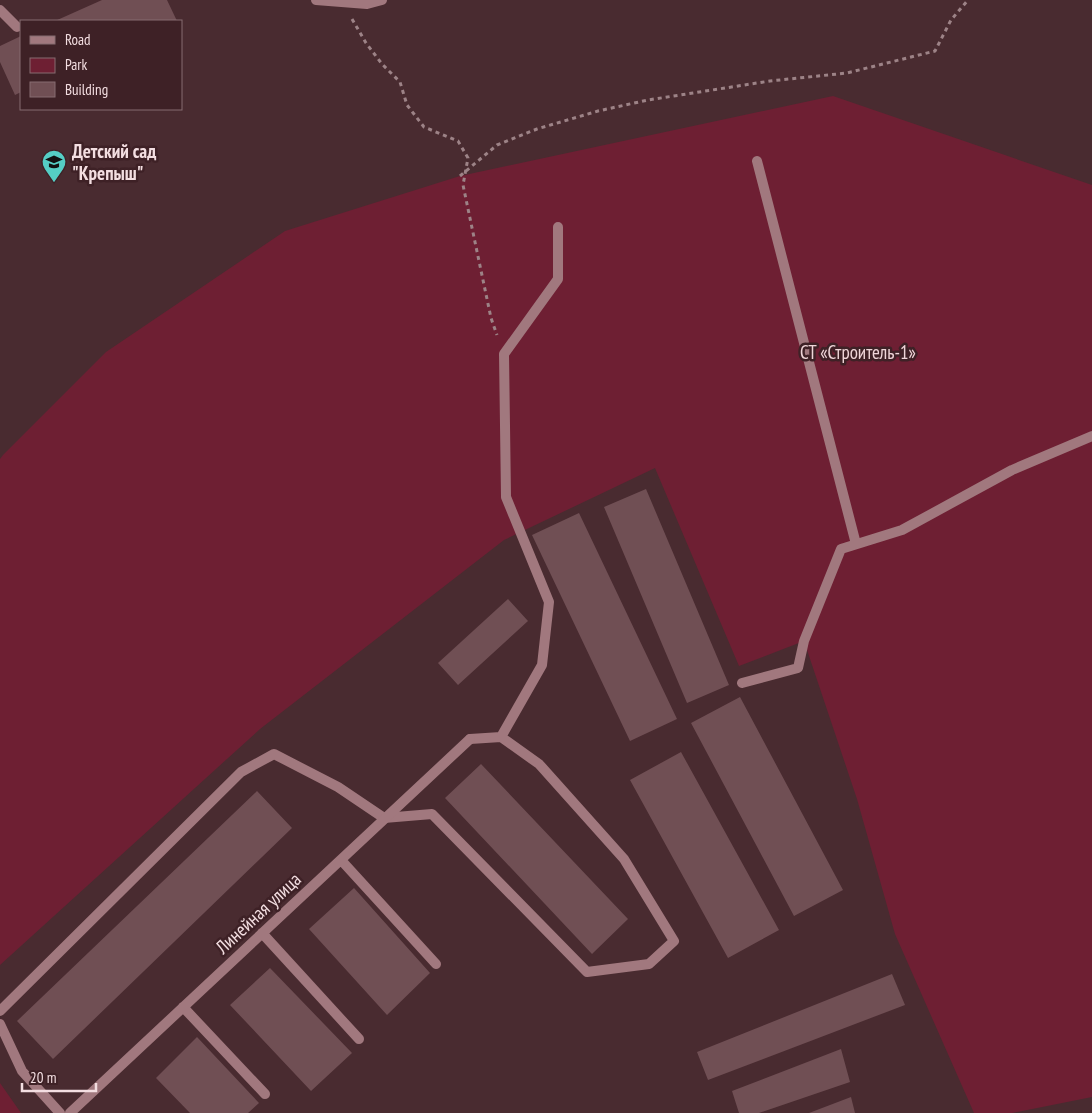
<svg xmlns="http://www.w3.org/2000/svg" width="1092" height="1113" viewBox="0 0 1092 1113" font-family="'PT Sans Narrow',sans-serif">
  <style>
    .green { fill: #6e1f33 }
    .building { fill: #704f54 }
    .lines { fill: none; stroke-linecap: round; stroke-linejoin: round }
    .path { stroke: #9d8387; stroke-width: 3; stroke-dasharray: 4 4; stroke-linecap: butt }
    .service { stroke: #a1787e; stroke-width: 10 }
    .minor { stroke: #a1787e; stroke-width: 10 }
    .labels { text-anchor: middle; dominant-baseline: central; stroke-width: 5; stroke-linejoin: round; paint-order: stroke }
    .poi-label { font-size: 19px; font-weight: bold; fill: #f3dee1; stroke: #3e2126; text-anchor: start }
    .park-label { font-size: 19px; fill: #efd5d8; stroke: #3e2126 }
    .street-label { font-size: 19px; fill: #f3dee1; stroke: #3e2126 }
  </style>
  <rect width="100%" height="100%" fill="#492b30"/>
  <path class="green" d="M833,96l259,89v912l-80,16h-38l-79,-179 -38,-135 -53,-158 -65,25 -84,-198 -151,72 -244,189 -260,236v-506l3,-4 103,-103 179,-121 175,-55z
    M0,1083l21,30h-21z"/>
  <path class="building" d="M102,0h65l10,21h-122z
    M21,36v56l-6,3 -15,-33v-16z
    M646,489l83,196 -42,18 -83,-196z
    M579,513l98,206 -47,22 -98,-206z
    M508,599l20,22 -70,64 -20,-22z
    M740,697l103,193 -49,26 -103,-193z
    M681,752l98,178 -51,28 -98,-178z
    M481,764l147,155 -36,35 -147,-156z
    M257,791l35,37 -239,231 -36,-38z
    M354,888l76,85 -43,42 -78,-86z
    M270,968l82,85 -41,38 -81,-86z
    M892,974l13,31 -197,75 -11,-28z
    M197,1037l62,66 -11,10h-58l-34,-35z
    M841,1049l9,33 -91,31h-20l-7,-22z
    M851,1097l4,16h-46z"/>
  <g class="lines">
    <path class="path" d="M352,19l14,24 16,21 18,18 7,23 17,22 34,14 10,17 -5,27 28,133 6,17
      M460,176l37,-31 40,-16 61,-18 50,-11 122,-19 77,-8 88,-22 16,-31 17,-20"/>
    <path class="service" d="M316,0l51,4 15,-4
      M0,10l17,17
      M757,161l99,383
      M742,683l56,-15 6,-27 37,-92 61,-19 110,-60 80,-34
      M501,737l41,-72 7,-63 -43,-105 -2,-143 54,-75v-52
      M0,1011l241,-239 33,-18 64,33 46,31 48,-4 155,158 62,-8 25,-23 -50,-82 -85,-95 -38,-27 -31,2
      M0,1024l22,47 38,42"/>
    <path class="minor" d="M341,860l95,104
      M262,933l97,106
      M183,1007l82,87
      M70,1113l400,-374"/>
  </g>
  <defs>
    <symbol id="school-pin" viewBox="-11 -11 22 30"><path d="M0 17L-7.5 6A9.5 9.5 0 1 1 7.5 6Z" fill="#55cec5" stroke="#3e2126"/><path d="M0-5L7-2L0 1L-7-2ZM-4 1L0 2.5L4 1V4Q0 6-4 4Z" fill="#111"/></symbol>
  </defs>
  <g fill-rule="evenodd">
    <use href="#school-pin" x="40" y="148" width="28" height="38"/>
  </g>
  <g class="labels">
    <g class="poi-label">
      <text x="72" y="151">Детский сад<tspan x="72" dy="22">"Крепыш"</tspan></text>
    </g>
    <g class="park-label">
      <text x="858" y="352">СТ «Строитель-1»</text>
    </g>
    <g class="street-label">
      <text transform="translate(258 913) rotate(-43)">Линейная улица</text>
    </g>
  </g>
  <rect x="20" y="20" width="162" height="90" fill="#3e2126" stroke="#866d71"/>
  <rect x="30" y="36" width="25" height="8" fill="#a1787e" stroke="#866d71"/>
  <text x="65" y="45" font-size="15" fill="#f3dee1">Road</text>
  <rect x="30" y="58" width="25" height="15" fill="#6e1f33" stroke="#866d71"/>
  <text x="65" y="70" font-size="15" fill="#f3dee1">Park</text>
  <rect x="30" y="82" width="25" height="15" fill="#704f54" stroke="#866d71"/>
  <text x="65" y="95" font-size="15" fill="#f3dee1">Building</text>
  <path d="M22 1083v8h74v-8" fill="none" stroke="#f3dee1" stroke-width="2.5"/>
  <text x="30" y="1083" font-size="15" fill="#f3dee1" stroke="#3e2126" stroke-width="4" paint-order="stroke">20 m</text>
</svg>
